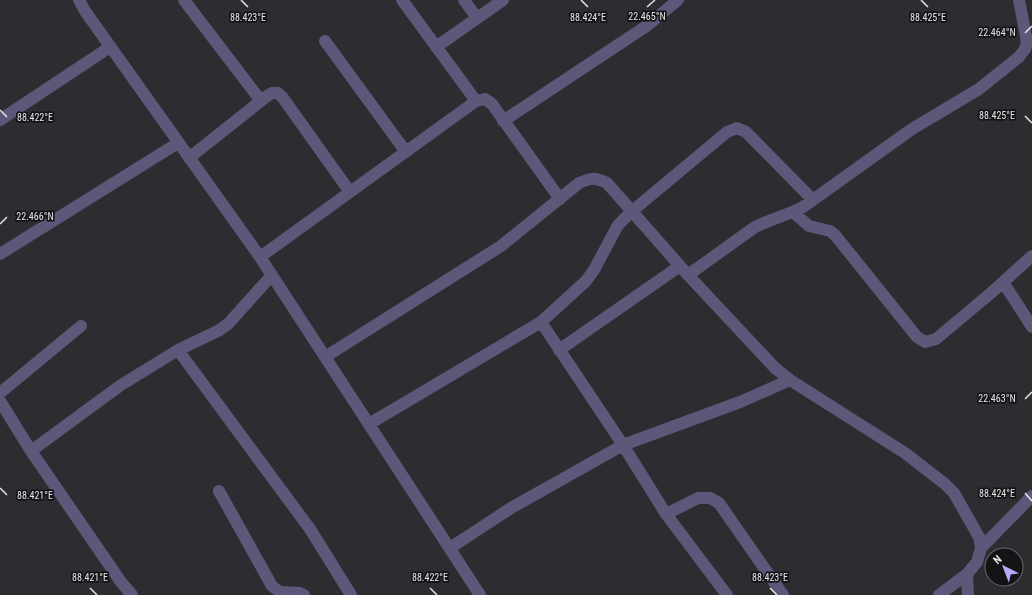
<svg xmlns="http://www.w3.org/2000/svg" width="1032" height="595" viewBox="0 0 1032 595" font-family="'Roboto Condensed',sans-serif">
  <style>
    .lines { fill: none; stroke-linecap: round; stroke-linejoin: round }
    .street { stroke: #5c587a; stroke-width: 12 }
    .ticks { fill: none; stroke: #e5e5e8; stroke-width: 1.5 }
    .ticks-label { font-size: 10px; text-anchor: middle; fill: #e5e5e8; stroke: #141417; stroke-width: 3.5; stroke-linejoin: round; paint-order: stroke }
  </style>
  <rect width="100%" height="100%" fill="#2c2c31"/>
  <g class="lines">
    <path class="street" d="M79,0l6,11 175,246 220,338
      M184,0l77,101
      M402,0l74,101
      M464,0l13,18
      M325,41l81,111
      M436,47l67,-47
      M0,120l110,-73
      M503,121l145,-96 30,-25
      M189,158l78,-62 5,-3h6l5,5 67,94
      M793,212l16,14 21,5 5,4 82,102 8,5 11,-3 55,-46 41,-37
      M0,254l178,-111
      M260,257l216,-156 9,-2 7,5 68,95
      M688,275l67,-48c16,-8 33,-12 48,-20l109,-78 67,-40 40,-32 6,-8 2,-7 -8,-42
      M1003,282l29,45
      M541,322l82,123 43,69 61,81
      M178,350l132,179 41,66
      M559,350l121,-84
      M325,357l176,-111 78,-63c12,-5 15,-6 28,0l81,92 87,93 15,12 115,73 40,31 9,9 25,44 2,11 -4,14 -10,12 -28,21
      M0,393l81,-67
      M0,401l31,50 90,131 11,13
      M369,424l172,-102 45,-41 8,-11 24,-45 13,-13 96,-80 10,-4 9,4 67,68
      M31,451l90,-66 57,-35 40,-19 10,-7 44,-49
      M219,491l53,95 8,6 20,1 4,2
      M666,514l32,-16h12l9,5 64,92
      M450,548l61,-40 112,-63 117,-43 50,-22
      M981,548l51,-52
      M967,574l1,21"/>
  </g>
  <path class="ticks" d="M241,0l7,7M581,0l7,7M921,0l7,7M647,7l8,-7M1025,33l7,-7M0,110l7,7M1025,116l7,7M0,224l7,-7M1025,399l7,-7M0,488l7,7M1025,493l7,8M90,588l7,7M430,588l7,7M770,588l7,7"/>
  <g class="ticks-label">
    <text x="647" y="20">22.465°N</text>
    <text x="248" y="21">88.423°E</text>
    <text x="588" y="21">88.424°E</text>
    <text x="928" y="21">88.425°E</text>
    <text x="997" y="36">22.464°N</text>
    <text x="997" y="119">88.425°E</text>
    <text x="35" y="121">88.422°E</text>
    <text x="35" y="220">22.466°N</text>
    <text x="997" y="402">22.463°N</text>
    <text x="997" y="497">88.424°E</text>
    <text x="35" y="499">88.421°E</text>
    <text x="90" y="581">88.421°E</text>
    <text x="430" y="581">88.422°E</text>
    <text x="770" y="581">88.423°E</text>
  </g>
  <g transform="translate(1004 567) rotate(318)"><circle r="19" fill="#141417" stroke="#68686b"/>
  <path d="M0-3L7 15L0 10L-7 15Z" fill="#b5acf8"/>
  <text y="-6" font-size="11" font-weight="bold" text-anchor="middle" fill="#e5e5e8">N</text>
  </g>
</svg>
